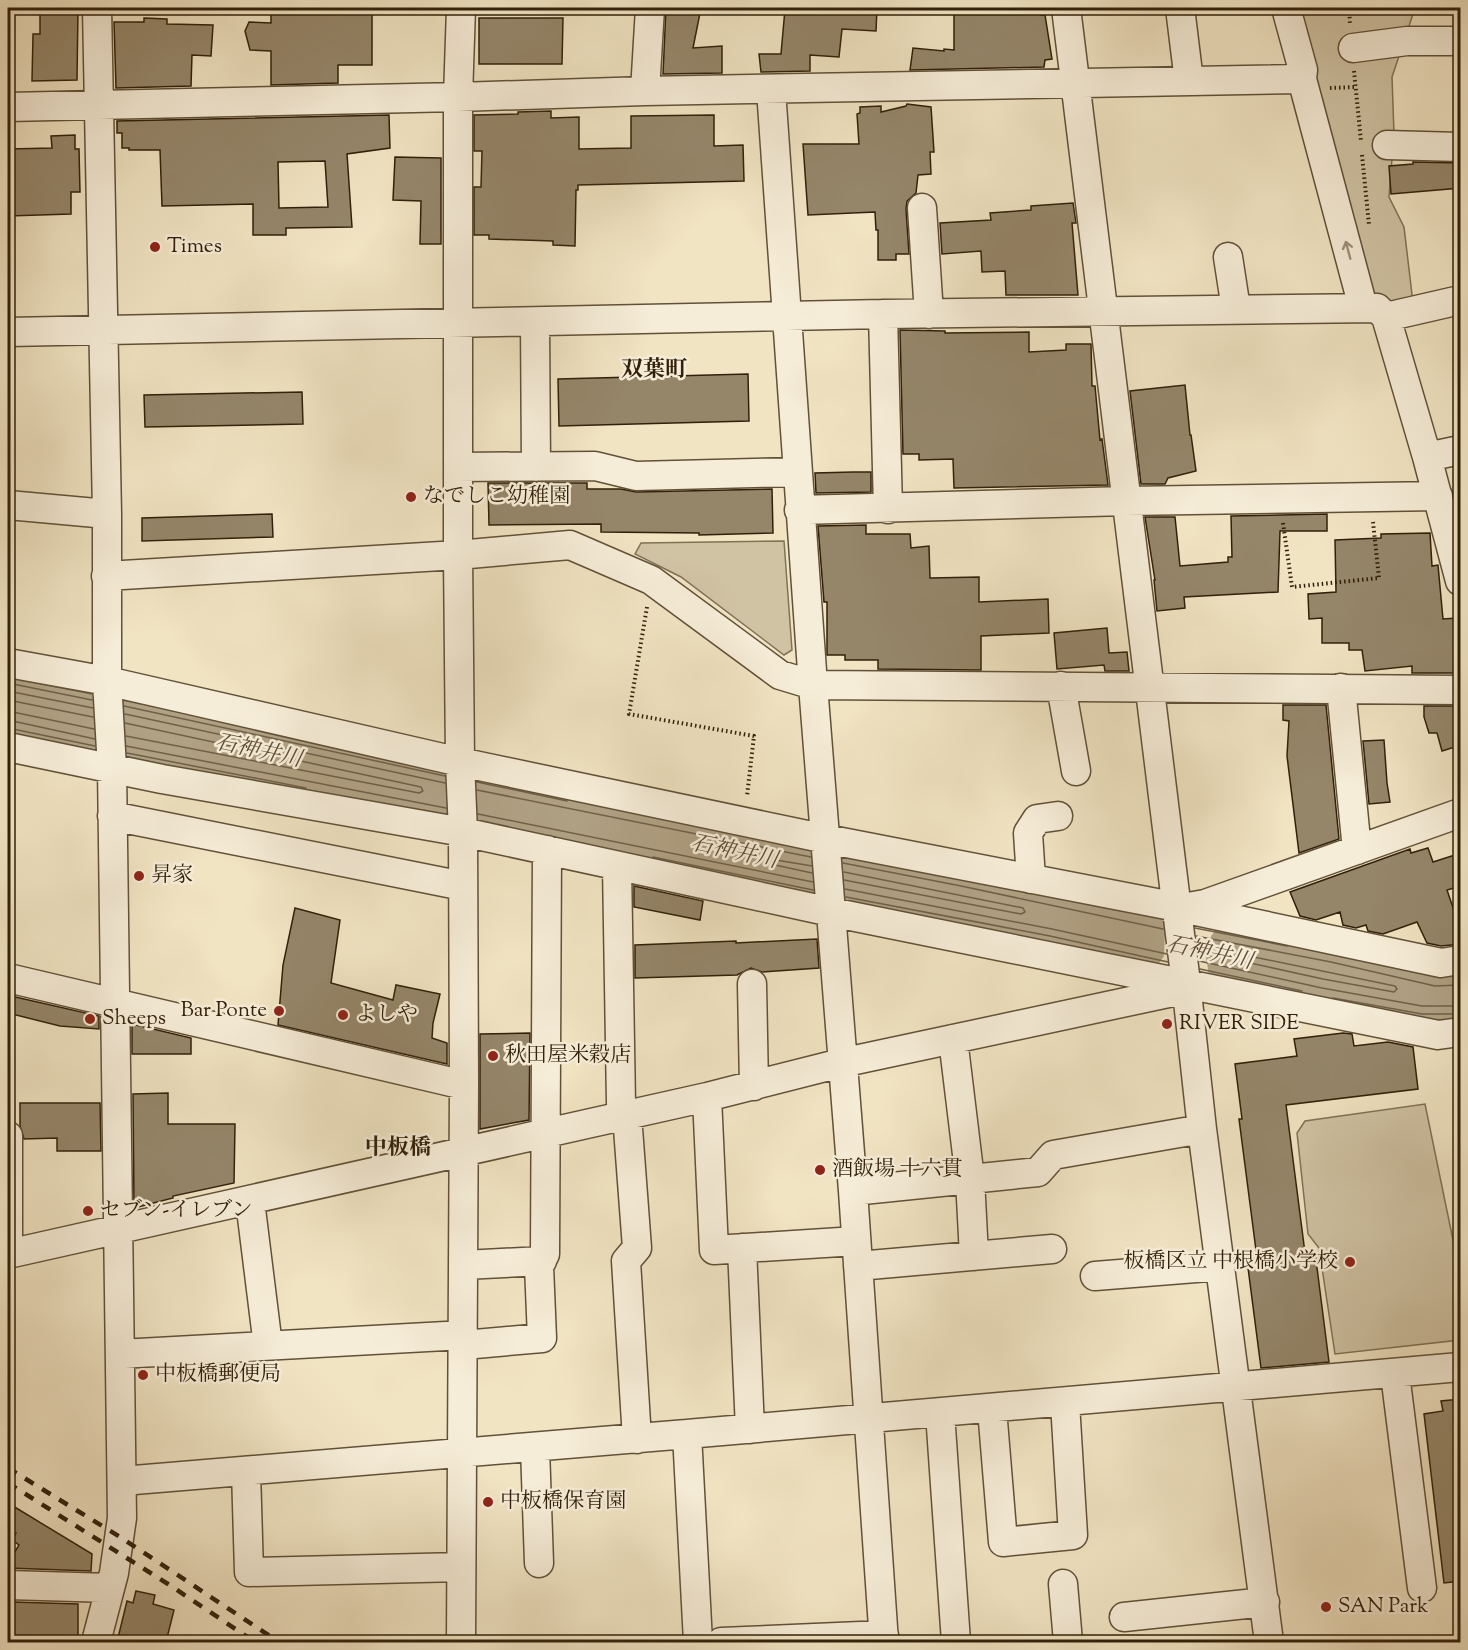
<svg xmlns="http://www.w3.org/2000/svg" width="1468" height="1650" viewBox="0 0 1468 1650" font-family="'Sorts Mill Goudy','Noto Serif JP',serif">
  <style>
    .green { fill: #d0c3a4; stroke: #807257; stroke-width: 1.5 }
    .water { fill: #b0a184; stroke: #7d6d53; stroke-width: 1.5 }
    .pier { fill: #f1e4c3 }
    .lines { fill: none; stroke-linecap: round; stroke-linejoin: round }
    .shore { stroke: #706047; stroke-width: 1.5 }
    .building { fill: #95866a; stroke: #31200a; stroke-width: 1.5; fill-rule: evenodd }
    .minor-casing { stroke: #615138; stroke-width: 31 }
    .path { stroke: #31200a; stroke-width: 4; stroke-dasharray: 1.5 3; stroke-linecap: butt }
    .minor { stroke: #f6edd8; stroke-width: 28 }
    .rail { stroke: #31200a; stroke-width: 4.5; stroke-dasharray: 10 10; stroke-linecap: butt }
    .oneway { stroke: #9d917b }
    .poi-dot { fill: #8f2418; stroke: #f6edd8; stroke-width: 2 }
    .labels { text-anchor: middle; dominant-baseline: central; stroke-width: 5; stroke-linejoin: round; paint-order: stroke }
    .poi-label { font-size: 21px; fill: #31200a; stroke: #f6edd8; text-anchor: start }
    .neighbourhood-label { font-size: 22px; font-weight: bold; fill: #31200a; stroke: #f6edd8 }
    .water-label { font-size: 22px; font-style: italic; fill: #5d4d35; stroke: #f6edd8 }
  </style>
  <rect width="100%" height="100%" fill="#f1e4c3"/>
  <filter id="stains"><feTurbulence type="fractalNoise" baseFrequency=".00333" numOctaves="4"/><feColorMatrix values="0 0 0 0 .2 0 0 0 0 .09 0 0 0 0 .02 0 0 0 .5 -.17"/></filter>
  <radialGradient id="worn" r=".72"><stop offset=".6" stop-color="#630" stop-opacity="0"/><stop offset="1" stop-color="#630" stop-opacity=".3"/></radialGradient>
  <path class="green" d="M1288,8h127l-23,69 2,57 -5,63 15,30 9,76 -27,3 -16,-7z
    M784,541l8,109 -8,5 -103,-78 -46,-23 6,-11z
    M1425,1104l35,170v66l-125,14 -16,-106 -11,-14 -11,-101 8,-12z"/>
  <path class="water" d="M8,677l1452,294v49h-39l-1273,-256 -140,-31z"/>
  <path class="pier" d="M1162,912l59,12 -10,12 -5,21 4,24 -55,-12 9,-13 1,-23z"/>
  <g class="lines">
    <path class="shore" d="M8,683l84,17
      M8,691l85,17
      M8,700l85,17
      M124,706l321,70
      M8,711l86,18
      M125,714l320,69
      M8,720l87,19
      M125,723l296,64 2,4 -4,2 -293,-57
      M8,728l87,18
      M126,746l320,62
      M127,753l179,35
      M477,782l90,19
      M477,790l334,67
      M478,814l335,68
      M653,857l160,33
      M843,863l118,23 202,43
      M812,866l-36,-6 -3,2 2,3 37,8
      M844,872l179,36 2,4 -4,2 -177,-34
      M845,889l207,40 115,25
      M846,897l204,39 118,26
      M1195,928l92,18
      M1196,936l135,26 104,24 25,-1
      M1210,948l185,38 2,3 -3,3 -71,-13 -114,-25 -2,-3z
      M1199,961l123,27 100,18h38
      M1200,969l102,22
      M1333,998l89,16h38"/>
  </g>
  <path class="building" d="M40,8h38l-1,72 -45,1 1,-47h7z
    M271,8h101v57h-34v18l-67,2v-34l-21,-1 -5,-19 4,-9 22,1z
    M666,8h35l-8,40 29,-2v27l-59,1z
    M816,8h61l-1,23 -34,-2 -3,28 -29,-2v16l-49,1 -2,-18h22l4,-45 31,3z
    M954,8h86l1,7h4l7,44 -7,1 -1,7 -134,3 3,-22 31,3v-2l10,1z
    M144,18l23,1v5l46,1 -2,31 -19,-1 -1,31 -75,2 -2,-66h30z
    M479,18h84l-1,46h-83z
    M907,104l24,3 3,45h-4l1,22 -13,1 -2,18 -9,8 -1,8 3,45h-13v6h-18v-30h-2l-1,-18 -67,3 -5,-71h56l-2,-30 3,-1v-6l21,-1v6l25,-6z
    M551,111v7l28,-1v32l52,-1v-32l83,-1v31l29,-1 1,36 -166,4v5h-2l-1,56 -22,-1v-4l-64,-2v-4h-15v-48h7l1,-36h-8v-36l44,-1v-2z
    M389,115l1,33 -43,6 5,73 -66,1v7h-33v-31l-91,2 -2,-56h-31v-2h-7v-15h-5v-12zM325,161l3,46 -49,1 -1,-46z
    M75,135v14h4l1,43h-9v22l-63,2v-67l44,-1 -1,-12z
    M395,157l46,1v86h-21l1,-43 -28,-1z
    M1413,162l48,1v25l-70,6 -2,-28 24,-2z
    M1073,203l3,20h-4l6,72h-72l-1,-24 -23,1 -1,-21 -39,3 -2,-31 51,-3 -1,-7 41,-3v-4z
    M900,330l45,1v2l84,-1v20l37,-2v-6h25l1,42h3l5,54 2,-1 6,46 -154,3 -1,-29 -34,1v-6h-16z
    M748,374l1,47 -190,5 -1,-47z
    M1185,385l5,50h1l5,36 -28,7 -3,6h-24l-11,-93z
    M302,392l1,32 -158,3 -1,-32z
    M853,472h18v20l-55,1 -1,-20z
    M488,483h99v6h34l15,3 136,-3 1,44 -74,2v-2l-98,-1v-8l-112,1z
    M272,514l1,23 -131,4v-23z
    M1327,514v17h-47l-2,61 -94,5 1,11 -28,3 -3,-31h1l-10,-63h30l5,49 48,-4v-5h4l-1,-41z
    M866,525v9h44l1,14 18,-2 1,32 49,-1v25l69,-3 1,34 -68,3v34l-103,-1v-9h-33v-5h-18v-53h-3l-6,-76z
    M1430,533l2,33 6,-1 5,54 14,-1v55h-45v-7l-47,5 -3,-21h-13v-7h-27v-25l-13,1 -1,-25 28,-2 -1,-52 46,-2v-4z
    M1107,628l2,25 18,-1 2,19h-24l-1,-6 -47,4 -3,-36z
    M1283,705h43l13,134 -40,14 -12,-97 2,-35 -6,-1z
    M1424,706h37v27h-6l3,13 -16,5 -5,-18h-8l-5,-16z
    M1384,740l3,43 3,19 -21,2 -6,-63z
    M1428,848l5,14 28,-9v33l-14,4 14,41v13l-20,2 -14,-3 -10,-21 -34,12 -15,-3 -2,-6 -10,3 -13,-3 -3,-13 -24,8 -16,-4 -10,-24 120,-43 1,4z
    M634,886l69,15 -3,19 -66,-13z
    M295,908l45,12 -9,63 62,17 3,-15 44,9 -7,29 -1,15 15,5v21l-169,-39 5,-60z
    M817,939l2,29 -57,4 -11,-4 -14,7 -102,3v-33l101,-4v2z
    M11,996l88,20v13l-39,-3 -52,-13z
    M132,1024l59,14v16h-59z
    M530,1033l-1,87 -49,9v-95z
    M1343,1033l9,1 2,12 34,-4 25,5 5,42 -132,16 19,148 10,-1 14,110 -68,6 -14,-108 10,-2 -18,-139h3l-7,-55 62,-8 -3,-17z
    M168,1093v31h67l-1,59 -61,13v2l-39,10 -1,-114z
    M20,1103h80l1,48h-44v-13l-33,1 -4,-13z
    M1461,1399v182l-17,2 -20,-169 19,-3 -2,-10z
    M8,1503l84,51 -1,17 -83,-3v-4l11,-19 -7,-5 4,-7 -8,-5z
    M136,1591l19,4 -2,9 21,6 -8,32h-49l10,-41 6,2z
    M13,1602l65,2v38h-65z"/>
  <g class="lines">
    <defs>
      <path id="minor" d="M461,8l-3,89v458l112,-10 81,35 129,95 33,10 40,506 31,451
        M1066,8l120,975 16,146 67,513
        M1180,8l9,73
        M1286,8l17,62 -1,9 61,228
        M1353,48l54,-7h53
        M771,90l42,595 647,5
        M645,91l5,-83
        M8,107l450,-10 187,-6 657,-12
        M1387,145l73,2
        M922,208l7,106
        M1228,257l8,52
        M883,314l5,195
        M1386,317l74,-17
        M535,322l1,145
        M8,332l875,-18 494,-6 9,9 41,140 33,124
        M1427,457l33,-7
        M458,467l137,-1 41,10 161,-4
        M8,505l99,9
        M799,510l328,-9 311,-5
        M8,663l99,18 353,81 366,77 351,68 264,56 19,-3
        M1061,686l15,85
        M1341,688l16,162
        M8,747l154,32 301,53 368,80 607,123 22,-3
        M112,816l351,70
        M617,866l4,238 6,11 10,133 -11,13 11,178
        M1031,879l-3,-46 9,-14 21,-3
        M1188,907l17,-3 255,-91
        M8,978l456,107 -1,-253 -3,-70 -2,-207 -352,21
        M752,984l2,102
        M953,1039l17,140 4,77
        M707,1097l7,153 142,-9
        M8,1136v118
        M853,1191l185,-19 15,-17 149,-26
        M250,1201l18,145
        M742,1248l8,181
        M8,1254l699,-157 134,-34 346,-74
        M464,1265l78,-4
        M858,1266l194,-17
        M1095,1276l126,-10
        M464,1345l78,-7 -3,-72 6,-12 2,-404
        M120,1354l344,-19
        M1395,1374l27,214
        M992,1409l11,133 70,-7 -8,-132
        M940,1413l16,229
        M535,1448l4,115
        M246,1471l3,101 212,-5
        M122,1481l565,-47
        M1063,1584l5,58
        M8,1585l102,3
        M1124,1617l141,-15
        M96,1642l18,-69 8,-55 -10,-750 -5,-87v-167l-10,-506
        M461,1642l3,-557
        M698,1642l-11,-208 773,-67
        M721,1642l163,-7"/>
    </defs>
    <use href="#minor" class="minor-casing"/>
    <path class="path" d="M1349,8l1,17
      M1354,71l7,70
      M1330,88l25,-1
      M1362,155l7,70
      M1283,523l9,64 87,-9 -6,-56
      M647,607l-18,107 125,22 -7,60"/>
    <use href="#minor" class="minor"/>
    <path class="rail" d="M8,1468l112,69 159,105
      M8,1483l160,101 87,58"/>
  </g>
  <defs><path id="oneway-shaft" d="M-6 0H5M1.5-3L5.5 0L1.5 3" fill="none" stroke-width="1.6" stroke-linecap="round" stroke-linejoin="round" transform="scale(1.5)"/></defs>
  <use class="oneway" href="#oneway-shaft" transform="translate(1348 250) rotate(-105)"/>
  <g class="poi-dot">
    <circle cx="155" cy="247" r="6"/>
    <circle cx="411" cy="497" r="6"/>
    <circle cx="139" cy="876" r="6"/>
    <circle cx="279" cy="1011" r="6"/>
    <circle cx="343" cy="1015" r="6"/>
    <circle cx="90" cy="1019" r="6"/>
    <circle cx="1167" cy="1024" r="6"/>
    <circle cx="493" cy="1056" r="6"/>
    <circle cx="820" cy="1170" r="6"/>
    <circle cx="88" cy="1211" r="6"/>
    <circle cx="1350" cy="1262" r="6"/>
    <circle cx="143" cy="1375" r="6"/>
    <circle cx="488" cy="1502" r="6"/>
    <circle cx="1326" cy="1607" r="6"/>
  </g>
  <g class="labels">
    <g class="poi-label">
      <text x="167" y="247">Times</text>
      <text x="423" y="497">なでしこ幼稚園</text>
      <text x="151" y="876">昇家</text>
      <text x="267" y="1011" text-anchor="end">Bar Ponte</text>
      <text x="355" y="1015">よしや</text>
      <text x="102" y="1019">Sheeps</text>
      <text x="1179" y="1024">RIVER SIDE</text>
      <text x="505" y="1056">秋田屋米穀店</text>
      <text x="832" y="1170">酒飯場 十六貫</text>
      <text x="100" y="1211">セブン-イレブン</text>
      <text x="1338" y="1262" text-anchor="end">板橋区立 中根橋小学校</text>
      <text x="155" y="1375">中板橋郵便局</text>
      <text x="500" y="1502">中板橋保育園</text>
      <text x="1338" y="1607">SAN Park</text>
    </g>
    <g class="neighbourhood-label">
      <text x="654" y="371">双葉町</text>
      <text x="398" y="1149">中板橋</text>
    </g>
    <g class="water-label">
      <text transform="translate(258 752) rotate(12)">石神井川</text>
      <text transform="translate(734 853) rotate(12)">石神井川</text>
      <text transform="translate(1209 954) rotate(12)">石神井川</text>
    </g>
  </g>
  <rect width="1468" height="1650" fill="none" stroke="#f1e4c3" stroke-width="30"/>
  <rect x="9" y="9" width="1450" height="1632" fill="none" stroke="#31200a" stroke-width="3"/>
  <rect x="15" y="15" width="1438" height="1620" fill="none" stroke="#31200a" stroke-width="1.5"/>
  <rect width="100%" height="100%" filter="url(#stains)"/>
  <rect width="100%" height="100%" fill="url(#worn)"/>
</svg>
